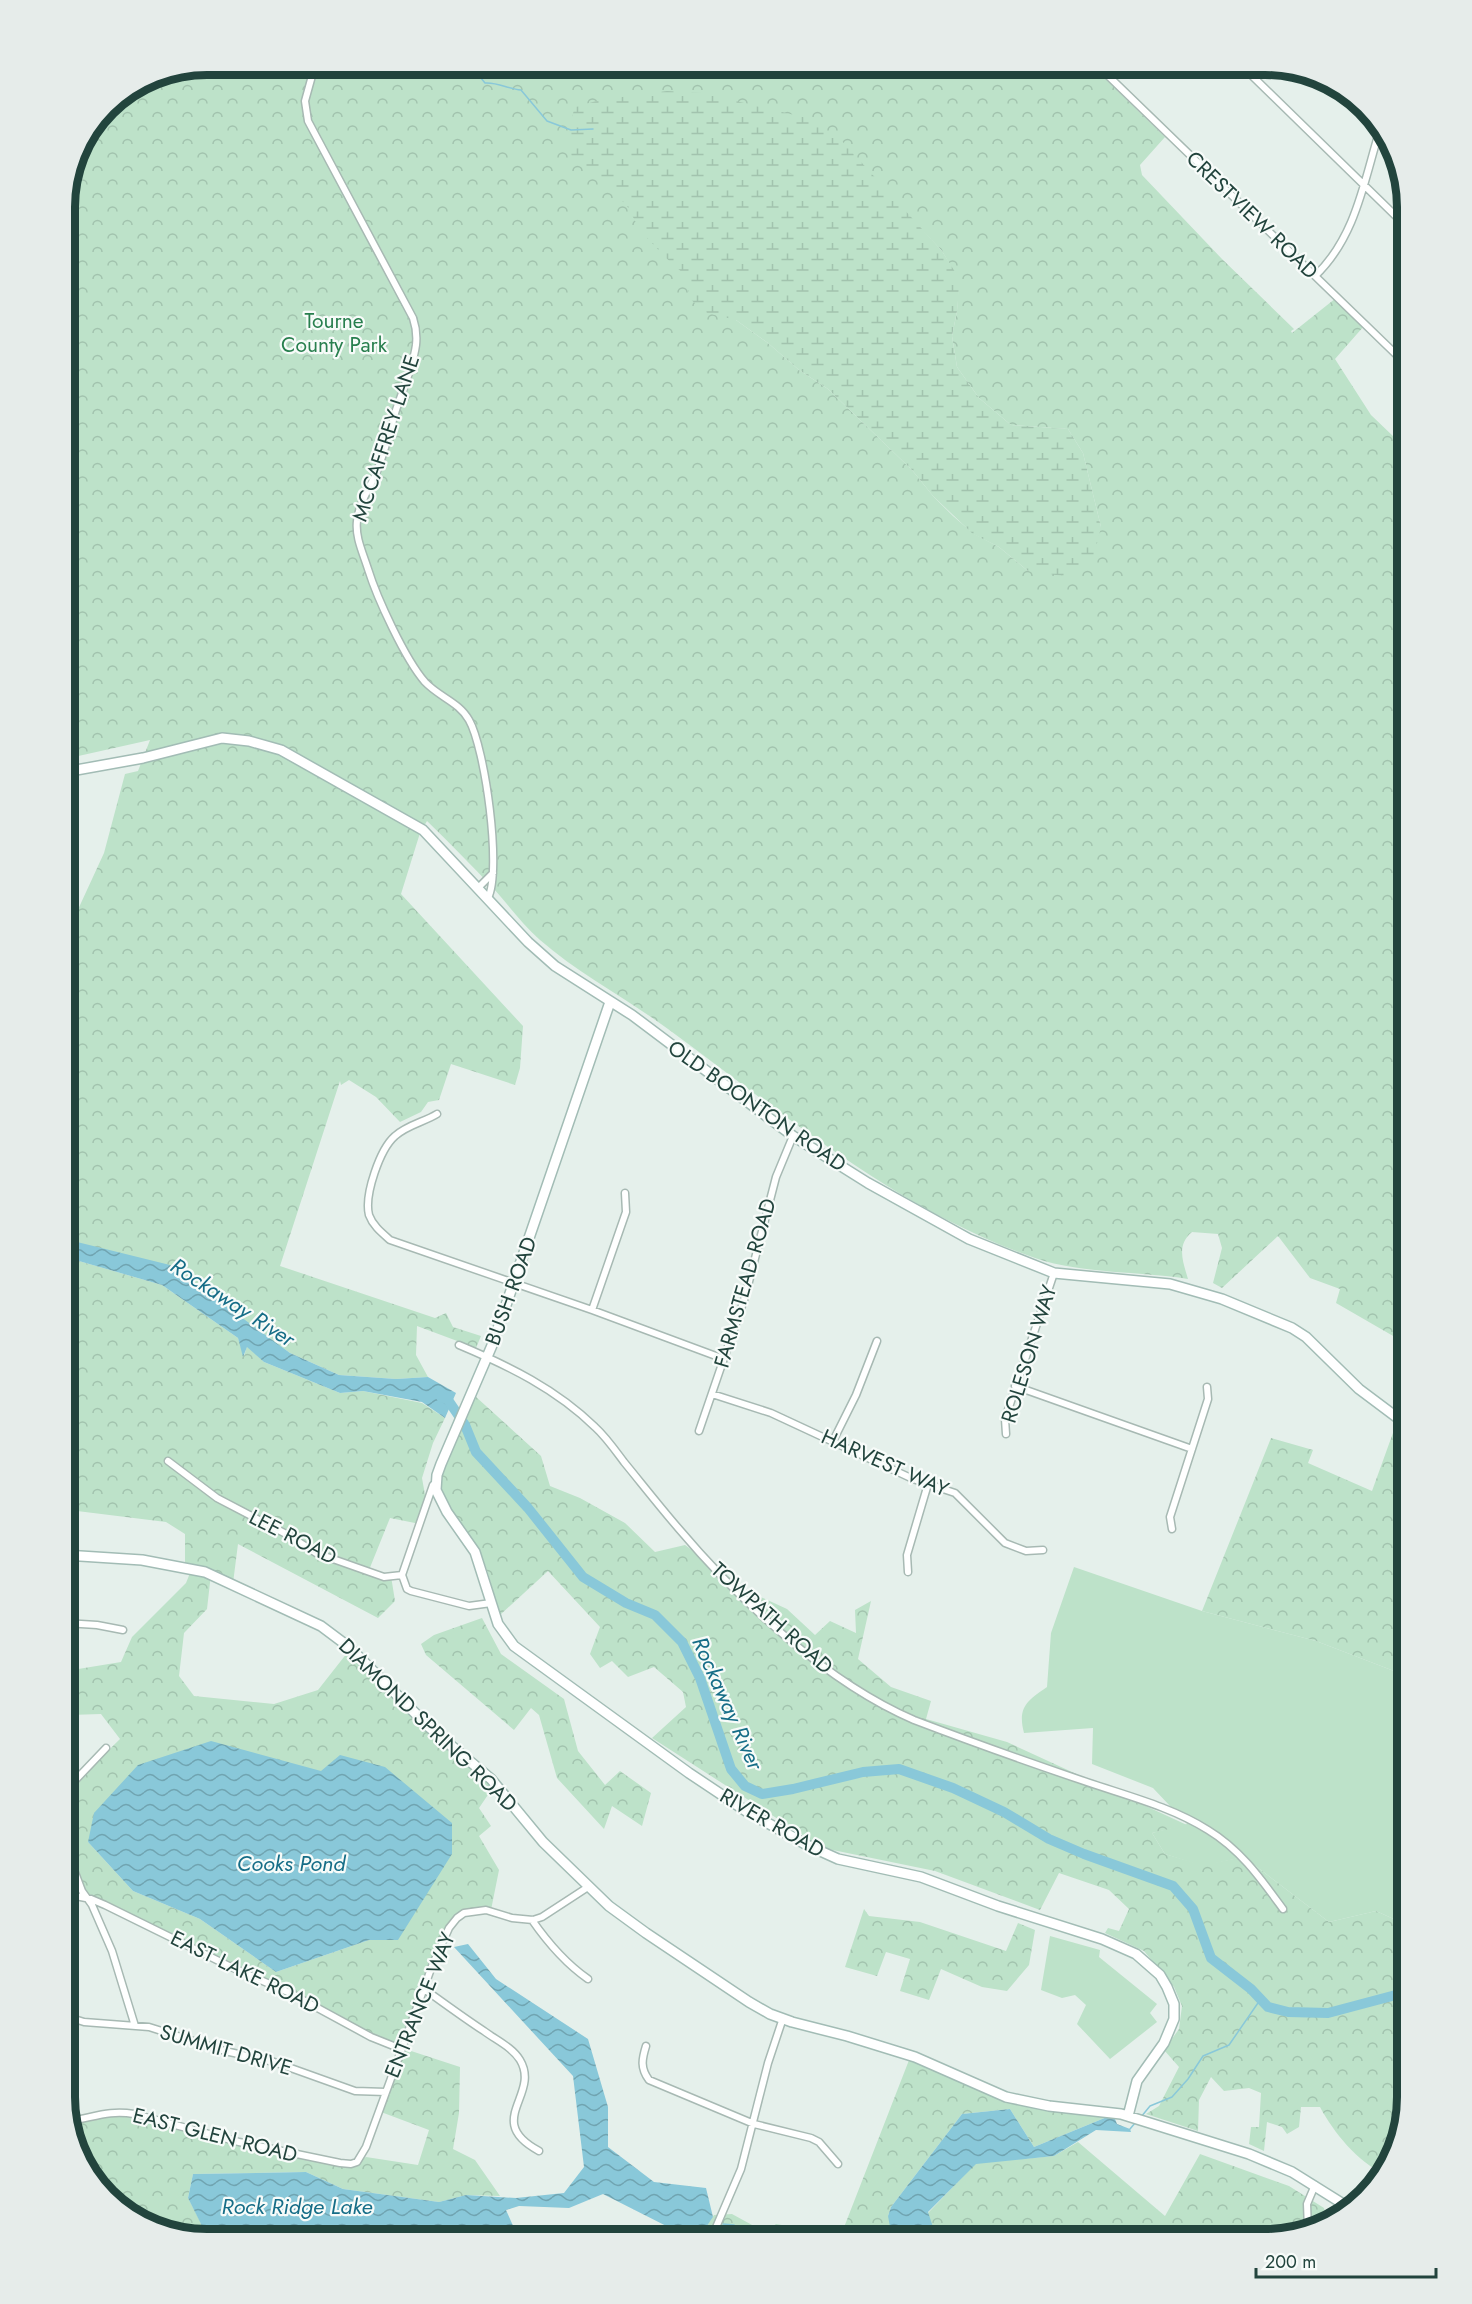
<svg xmlns="http://www.w3.org/2000/svg" width="1472" height="2304" viewBox="0 0 1472 2304" font-family="Jost,sans-serif">
  <style>
    .green { fill: #bde2c9 }
    .forest { fill: url(#forest-crowns); fill-rule: evenodd }
    .wetland { fill: url(#wetland-marsh) }
    .water { fill: url(#water-waves) }
    .lines { fill: none; stroke-linecap: round; stroke-linejoin: round }
    .stream { stroke: #89c8d9; stroke-width: 1.5 }
    .river { stroke: #89c8d9; stroke-width: 10 }
    .street-casing { stroke: #a7b9b3; stroke-width: 9 }
    .secondary-casing { stroke: #a2bcb5; stroke-width: 12 }
    .street { stroke: #fff; stroke-width: 6 }
    .secondary { stroke: #fff; stroke-width: 9 }
    .labels { text-anchor: middle; dominant-baseline: central; stroke-width: 4.5; stroke-linejoin: round; paint-order: stroke }
    .street-label { font-size: 21px; fill: #22443d; stroke: #f7fbf9 }
    .park-label { font-size: 21px; fill: #287f4e; stroke: #f7fbf9 }
    .water-label { font-size: 22px; font-style: italic; fill: #156d87; stroke: #f7fbf9 }
    .rim { fill: none; stroke: #22443d; stroke-width: 8 }
  </style>
  <defs>
    <pattern id="forest-crowns" width="20" height="18" patternUnits="userSpaceOnUse" patternTransform="scale(1.5)"><rect width="20" height="18" fill="#bde2c9"/><path d="M2 6a3 3 0 1 1 6 0M12 15a3 3 0 1 1 6 0" fill="none" stroke="#a2c3ae"/></pattern>
    <pattern id="wetland-marsh" width="20" height="14" patternUnits="userSpaceOnUse" patternTransform="scale(1.5)"><rect width="20" height="14" fill="#bde2c9"/><path d="M1 5h8M5 5V1M11 12h8M15 12V8" fill="none" stroke="#a2c3ae"/></pattern>
    <pattern id="water-waves" width="16" height="10" patternUnits="userSpaceOnUse" patternTransform="scale(1.5)"><rect width="16" height="10" fill="#89c8d9"/><path d="M0 5q4-4 8 0t8 0" fill="none" stroke="#70a4b1"/></pattern>
  </defs>
  <rect width="100%" height="100%" fill="#e5f0eb"/>
  <path class="green" d="M1074,1567l128,44 114,30 91,35v249l-31,-14 -47,11 -85,-65 -42,9 -37,-12 -13,-21 35,-9 -34,-36 -61,-24 1,-36 -69,5c-7,-26 4,-33 23,-46l4,-54z
    M1050,1936l50,14 -1,7 58,47 -7,9 7,9 -47,37 -33,-35 9,-19 -11,-10 -13,3 -21,-8z"/>
  <path class="forest" d="M207,65h884l74,72 -25,28 2,10 80,84 72,70 -3,2 1,2 44,-35 28,28 -29,33 36,56 23,22 13,-5v912l-71,-41 4,-14 -30,-11 -32,-42 -56,52 -9,-5 9,-35 -4,-14 -26,-2c-16,13 -9,30 -4,47 -48,-8 -108,-5 -153,-21 -138,-48 -251,-144 -367,-229 -42,-31 -89,-55 -128,-89 -17,-15 -31,-34 -46,-51 -22,-23 -44,-46 -67,-68l-7,12 -19,61 122,132 -3,42 -5,17 -64,-21 -12,36 -11,2 -7,10 -21,10 -24,-25 -27,-17 -8,5 -1,-4 -60,185 155,52 11,-5 7,14 28,9 -5,12 -59,-22 -1,29 12,22 -32,2 -57,-4 -49,-22 -30,-22 -68,-39 -127,-45v-301l11,-28 -1,-2 29,-63 21,-79 13,-3 12,-31 -85,19v-561l10,-46 32,-46 46,-31zM908,215l34,36 17,29 -2,31 -5,25 5,31 22,31 32,27 57,4 15,24 18,74 -73,44 -29,-24 -25,-13 -21,-18 -20,-20 -21,-26 -84,-81 -29,-19 -31,-27 -32,-23z
    M65,1257l97,28 76,53 6,18 3,-10 17,16 76,31 23,-2 59,12 23,15 -12,25 -11,35 5,28 -7,18 -30,-6 -21,52 22,6 4,25 -17,17 -140,-74 -5,39 -22,-9 -4,35 -23,24 -5,43 15,20 80,8 44,-14 33,-42 145,135 -17,25 12,18 -12,10 20,34 -8,40 -19,-1 -23,18 -44,122 55,18 -1,46 -6,36 22,11 25,36 -34,-1 -27,7 -96,-13 -37,-17 -113,2 -5,24 15,29 52,12h-57l-72,-25 -47,-54 -9,-40 48,-10 235,55 13,-8 52,8 11,-35 -48,-18 23,-63 -130,-65 -188,-89 -21,-46v-56l55,-54 -19,-25 -31,1 -5,15v-61l1,2 55,-9 11,-25 54,-54 6,-15 -7,-3v-31l-19,-12 -89,-11 -12,44zM321,1771l77,169h-29l-93,32 -76,-53 -67,-28 -45,-49z
    M1407,1389v287l-91,-35 -114,-30 69,-173 42,12 -5,13 64,28 26,-72 -6,-6z
    M475,1396l66,60 9,30 30,12 45,25 30,29 30,-7 65,47 37,17 28,26 15,-14 26,12 -1,-23 16,-9 -13,58 33,28 40,14 -5,18 81,23 180,83 -35,8 13,21 37,11 42,-8 85,65 47,-11 31,14v172l-23,77c-27,-13 -50,-41 -64,-67h-19l-2,20 -12,7 -5,-7 -15,-5 -3,29 -15,-7 2,-17h8l2,-34 -12,-5 -25,3 -13,-14 -12,23 -1,31 -52,-17 13,-8 20,-39 -15,-17 15,-21 3,-23 -8,-19 -30,-36 -39,-18 3,-5 11,3 10,-22 -20,-19 -50,-17 -19,37 -105,-39 -112,-23 -171,-110 34,-31 -3,-15 -29,-25 -26,10 -16,-16 -12,7 -10,-14 10,-27 -52,-56 -48,44c-7,-21 -11,-46 -22,-66 -12,-19 -42,-48 -38,-72 6,-28 23,-56 35,-81z
    M482,1618l19,36 63,45 14,52 27,34 15,-14 31,22 -9,33 -30,-20 -8,23 -47,-51 -18,-63 -8,-7 -17,22 -88,-75 -5,-11 13,-9z
    M864,1909l5,7 51,6 86,29 12,-28 17,7 -6,35 -22,26 -25,-4 -41,-18 -12,31 -29,-9 10,-32 -24,-7 -9,24 -32,-9z
    M911,2055l99,42 104,16 1,6 -8,-2 -73,30 -24,-38 -48,5 -71,93 -3,9 20,23h4h-214l16,-24 18,-1 33,18 11,-8 65,11z
    M1078,2142l87,74 35,-62 89,32 35,22 4,17 -63,14h-337v-26l48,-50 78,-7z"/>
  <path class="wetland" d="M667,91l35,2 105,25 34,22 101,111 18,29 -3,31 -5,25 5,31 22,31 32,27 57,4 15,24 18,74 -9,37 -22,13 -42,-6 -29,-24 -26,-13 -40,-38 -21,-26 -84,-81 -29,-19 -31,-27 -32,-23 -29,-7 -17,-14 -5,-24 -20,-18 -25,-27 -14,-26 -20,-16 -7,-9 -27,-19 -5,-27 8,-26 25,-7z"/>
  <path class="water" d="M65,1239l105,26 120,88 49,22 57,4 32,-2 28,16 -11,25 -23,-16 -59,-11 -23,2 -76,-31 -17,-15 -4,10 -5,-19 -76,-53 -97,-28z
    M211,1741l110,30 19,-16 45,12 67,56v31l-54,86h-29l-93,32 -76,-53 -67,-28 -45,-49 6,-29 44,-48z
    M468,1944l28,35 92,60 20,68v40l46,35 52,6 7,29 -15,22h-6l-89,-45 -34,14 -50,-2 -13,4 13,29h-264l-52,-11 -15,-30 5,-24 113,-2 37,17 96,13 27,-7 50,3 48,-5 20,-26 -11,-91 -119,-129z
    M1010,2109l24,38 73,-30 8,2 2,5 13,5 1,3 -35,-2 -42,26 -78,8 -48,48 9,27c-19,0 -32,1 -47,-12l-2,-11 3,-9 71,-93z"/>
  <g class="lines">
    <path class="stream" d="M464,65l8,2 13,16c13,-1 23,6 36,7l26,31 24,9 22,-1
      M1141,2117l9,-11 22,-9 16,-18 15,-23 26,-11 31,-45
      M1130,2129l5,-6
      M723,2224l11,1 16,14"/>
    <path class="river" d="M441,1397l7,3 17,25 11,27 52,56 55,69 43,26 29,12 27,27 18,36 31,91 14,17 17,8 31,-5 70,-17 36,-3 54,19 51,24 45,27 35,15 89,32 20,23 18,49 40,31 17,18 20,5 40,1 79,-21"/>
    <defs>
      <path id="street" d="M315,65l-10,36 3,20 105,197c3,9 4,18 3,27 -3,22 -13,44 -20,65 -6,20 -11,41 -19,61 -7,17 -18,31 -20,50 -2,16 6,32 11,48 9,29 37,90 57,113 14,15 34,20 44,38 16,28 33,150 19,178
        M1097,65l310,300
        M1241,65l166,162
        M1315,276c41,-39 49,-95 65,-147
        M479,887l14,-14
        M437,1114c-13,8 -30,11 -42,22 -15,13 -31,59 -26,79 4,11 13,18 21,25l202,70 132,49
        M592,1310l34,-98 -1,-19
        M459,1345c50,21 97,44 136,82 11,10 20,23 29,35 18,22 36,45 55,67 61,72 147,153 235,191 55,21 111,41 167,60 43,15 89,26 127,50 33,20 53,49 75,79
        M1015,1386l177,63
        M712,1394l59,19 142,66 42,14 50,50 21,8 17,-1
        M699,1431l46,-134 31,-120 17,-41
        M1006,1434l-1,-15 49,-146
        M833,1441l23,-46 21,-54
        M168,1461l49,37 71,37 28,18 68,24 18,-2
        M1172,1529l-2,-12 38,-118 -1,-12
        M908,1572l-1,-17 21,-71
        M402,1575l31,-90
        M402,1575l5,14 4,2 58,15 22,-3
        M65,1623l32,2 26,5
        M65,1791l41,-43
        M65,1846l17,45 10,14 20,46 23,75
        M65,1894l26,5 14,6 126,62 59,26 81,44 30,12
        M532,1920c16,23 33,43 56,59
        M424,1989c20,14 40,29 60,42 12,9 28,16 36,29 21,35 -37,61 19,91
        M65,2016l19,6 65,5 76,24 49,11 81,29 31,1
        M646,2046c-4,13 -6,22 3,34l105,44 57,14 8,4 19,22
        M70,2121c25,-4 39,-11 64,-7l105,28 101,21 11,1 6,-2 9,-15 66,-181 17,-38 8,-10 7,-5 22,-3 26,8 21,2 9,-3 46,-30
        M1308,2229l-1,-25 8,-19
        M711,2239l30,-70 27,-106 15,-45"/>
      <path id="secondary" d="M65,772l78,-14 79,-20 27,3 32,9 142,80 105,112 27,24 77,49 161,121 75,47 101,56 85,34 116,11 52,15 70,29 14,9 53,52 48,36
        M610,1002l-117,341 -52,121 -4,11 -1,15 11,22 28,40 23,72 16,22 175,127 57,38 61,34 31,14 83,18 77,29 104,33 34,15 24,21 7,12 7,17v15l-10,24 -27,38 -9,35
        M65,1555l77,5 63,12 116,54 28,21 80,80 62,52 52,63 66,64 37,27 103,69 21,12 22,8 55,14 68,21 91,40 43,9 72,8 128,40 43,18 56,35"/>
    </defs>
    <use href="#street" class="street-casing"/>
    <use href="#secondary" class="secondary-casing"/>
    <use href="#street" class="street"/>
    <use href="#secondary" class="secondary"/>
  </g>
  <g class="labels">
    <g class="street-label">
      <text transform="translate(1252 215) rotate(44)">CRESTVIEW ROAD</text>
      <text transform="translate(386 438) rotate(-72)">MCCAFFREY LANE</text>
      <text transform="translate(757 1106) rotate(35)">OLD BOONTON ROAD</text>
      <text transform="translate(745 1283) rotate(-74)">FARMSTEAD ROAD</text>
      <text transform="translate(511 1291) rotate(-70)">BUSH ROAD</text>
      <text transform="translate(1029 1354) rotate(-73)">ROLESON WAY</text>
      <text transform="translate(885 1463) rotate(24)">HARVEST WAY</text>
      <text transform="translate(293 1537) rotate(27)">LEE ROAD</text>
      <text transform="translate(772 1618) rotate(42)">TOWPATH ROAD</text>
      <text transform="translate(428 1725) rotate(44)">DIAMOND SPRING ROAD</text>
      <text transform="translate(772 1823) rotate(30)">RIVER ROAD</text>
      <text transform="translate(245 1972) rotate(26)">EAST LAKE ROAD</text>
      <text transform="translate(420 2005) rotate(-68)">ENTRANCE WAY</text>
      <text transform="translate(226 2050) rotate(16)">SUMMIT DRIVE</text>
      <text transform="translate(215 2135) rotate(14)">EAST GLEN ROAD</text>
    </g>
    <g class="park-label">
      <text x="334" y="321">Tourne<tspan x="334" dy="24">County Park</tspan></text>
    </g>
    <g class="water-label">
      <text transform="translate(233 1302) rotate(33)">Rockaway River</text>
      <text transform="translate(728 1703) rotate(66)">Rockaway River</text>
      <text x="291" y="1863">Cooks Pond</text>
      <text x="297" y="2206">Rock Ridge Lake</text>
    </g>
  </g>
  <path d="M0 0H1472V2304H0ZM207 75H1265A132 132 0 0 1 1397 207V2097A132 132 0 0 1 1265 2229H207A132 132 0 0 1 75 2097V207A132 132 0 0 1 207 75Z" fill="#e6ecea" fill-rule="evenodd"/>
  <path class="rim" d="M207 75H1265A132 132 0 0 1 1397 207V2097A132 132 0 0 1 1265 2229H207A132 132 0 0 1 75 2097V207A132 132 0 0 1 207 75Z"/>
  <path d="M1256 2268v9h180v-9" fill="none" stroke="#22443d" stroke-width="3"/>
  <text x="1265" y="2268" font-size="18" fill="#22443d" stroke="#f7fbf9" stroke-width="4.5" paint-order="stroke">200 m</text>
</svg>
